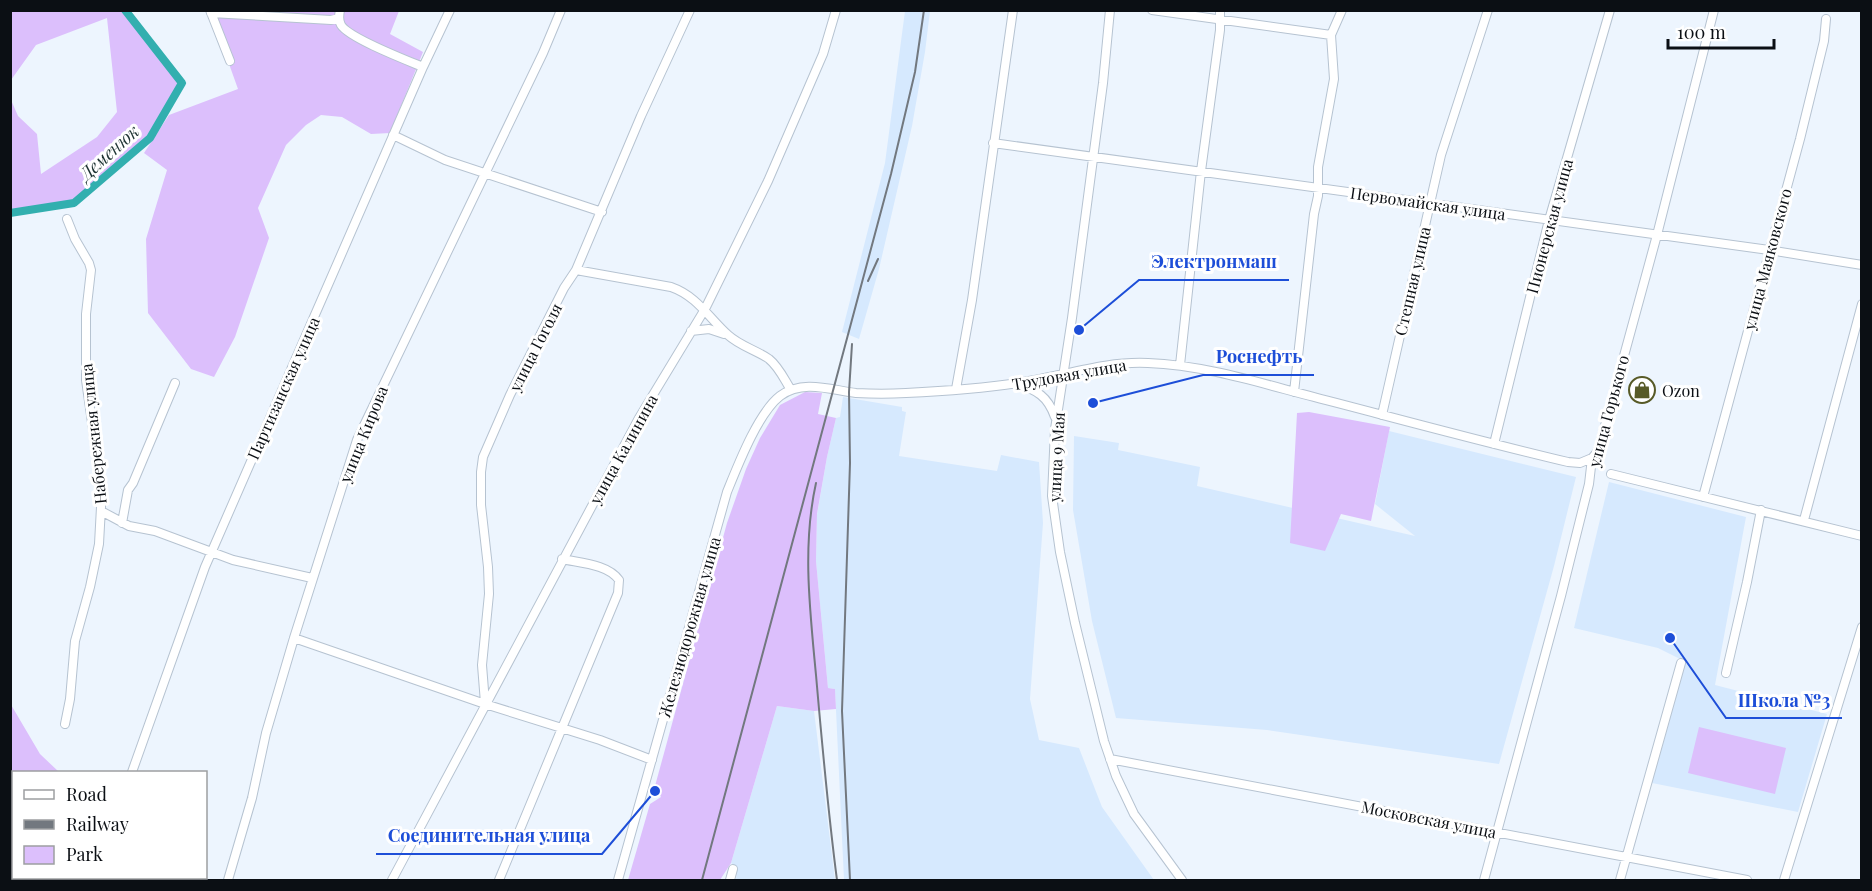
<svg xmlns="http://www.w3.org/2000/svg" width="1872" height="891" viewBox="0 0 1872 891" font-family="'Playfair Display',serif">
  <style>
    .built { fill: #d6e9fe }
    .green { fill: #dcbffc }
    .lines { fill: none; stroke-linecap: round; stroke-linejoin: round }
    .canal { stroke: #32afaf; stroke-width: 8 }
    .minor-casing { stroke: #b6c3d1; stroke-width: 10 }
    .minor { stroke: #fff; stroke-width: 8 }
    .rail { stroke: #72787f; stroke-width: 2 }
    .labels { text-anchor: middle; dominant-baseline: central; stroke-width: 6; stroke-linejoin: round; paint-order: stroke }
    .street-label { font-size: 16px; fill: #0b0f14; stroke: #fff }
    .poi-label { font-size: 16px; fill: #0b0f14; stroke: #fff; text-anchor: start }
    .water-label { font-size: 18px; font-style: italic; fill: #1e3333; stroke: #fff }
    .leader { fill: none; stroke: #1d4ed8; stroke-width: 2 }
    .callout-dot { fill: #1d4ed8; stroke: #fff; stroke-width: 2 }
    .callout-label { font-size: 18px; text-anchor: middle; font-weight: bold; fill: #1d4ed8; stroke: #fff; stroke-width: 6; stroke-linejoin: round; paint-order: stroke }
  </style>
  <rect width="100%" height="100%" fill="#edf5fe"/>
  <path class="built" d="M905,11h25l-5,41 -13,74 -33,143 -20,70 -17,-7 43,-169z
    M843,397l59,10v4l4,1 -7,44 98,15 4,-16 38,7 4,61 -13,176 9,41 40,8 23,59 52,73h-310l-9,-191 -7,-1 -12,-127 1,-46 10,-58 9,-39 4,-1z
    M1389,431l187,46 -22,89 -55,198 -232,-34 -151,-12 -24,-97 -19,-111 1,-74 45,7 -1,7 82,17 -3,19 218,50 -40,-32z
    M1609,482l137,35 -31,168 112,29 -29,98 -146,-29 34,-121 -28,-14 -84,-20z
    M777,706l37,5 21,169h-99l1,-13 -6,-4z"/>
  <path class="green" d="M11,10l114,1 57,72 -32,55 -76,65 -63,10v-113l7,16 19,18 4,40 56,-37 20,-25 -10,-94 -71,27 -25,35z
    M210,11h189l-9,23 33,18 -33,81 -19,1 -29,-17 -21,-2 -15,10 -20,20 -28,63 11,30 -34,99 -21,40 -23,-8 -43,-56 -2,-74 21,-69 -23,-17 25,-38 69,-26z
    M805,392l17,1 -4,21 18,4 -9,39 -10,57 -1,47 12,127 7,1 1,20 -22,2 -37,-5 -46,157 -11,17h-92l22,-76 11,-7 -6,-11 72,-263 19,-54 14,-31 20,-33z
    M1309,412l81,15 -19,94 -30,-7 -16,37 -35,-8 7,-130z
    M10,703l30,51 19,18h-45v106h59v2h-62z
    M1699,727l87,21 -11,46 -87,-21z"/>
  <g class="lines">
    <path class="canal" d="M10,213l64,-10 76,-65 32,-55 -57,-73"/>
    <defs>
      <path id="minor" d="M210,10l20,51
        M340,10c-1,5 -2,10 1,15 8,13 65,35 82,42
        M1110,10l-7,73 -31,235 -17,111 -3,67 8,56 15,71 29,118 12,35 18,38 48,66
        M1152,10l179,25
        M211,13l86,5 34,2 8,-2
        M393,135l52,25 157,52
        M993,143l776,107 93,15
        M576,270l95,17c26,9 38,31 57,48 12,11 28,15 41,24 10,8 15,20 22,31
        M691,331l18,-2 15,5
        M1180,365l21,-194 19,-141v-20
        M1016,385c21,4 32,12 39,32
        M956,389l16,-89 41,-290
        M1294,392l20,-178 4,-18v-29l16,-88 -3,-44 11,-25
        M1382,415l59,-260 47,-145
        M1494,444l55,-224 61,-210
        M1611,474l251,62
        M1703,497l97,-358 24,-98 2,-22
        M101,511l28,15 26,5 78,29 79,18
        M1804,520l58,-216
        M122,523l6,-33 5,-7 42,-100
        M294,638l191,66 115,36 52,20
        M1726,673l21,-91 14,-72
        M485,703l-3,-38 7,-71 -1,-27 -7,-62v-33l2,-15 27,-62 54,-107 12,-18 65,-154 49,-106
        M65,724l5,-25 5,-58 15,-54 9,-43 2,-37 -1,-28 -14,-99v-66l5,-44 -2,-7 -14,-24 -8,-20
        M1110,759l637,121
        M132,772l73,-205 218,-500 27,-57
        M110,880l1,-2
        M228,880l24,-82 14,-65 28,-95 63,-198 186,-387 18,-43
        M392,880l247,-462 66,-109 63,-128 55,-127 13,-44
        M499,880l119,-287 1,-13c-11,-16 -39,-17 -57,-21
        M618,880l109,-388c11,-27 31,-79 53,-96 23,-17 51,-6 76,-3 17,1 34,1 50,0 43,-2 87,-5 129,-13 37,-7 75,-19 113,-17 56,2 112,20 166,34 85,22 169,45 254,65l12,1 12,-5
        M730,880l3,-11
        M1484,880l77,-284 28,-112 3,-26 6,-7 59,-216 57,-225
        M1620,880l61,-217
        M1784,880l78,-253"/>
    </defs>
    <use href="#minor" class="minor-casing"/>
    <use href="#minor" class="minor"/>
    <path class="rail" d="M868,281l10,-22
      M816,483c-14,63 -6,128 0,192 6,69 12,137 21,205
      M702,880l189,-706 24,-102 9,-62
      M850,880l-8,-169 8,-248 -1,-71 3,-48"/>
  </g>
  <defs>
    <symbol id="shop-ring" viewBox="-11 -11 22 22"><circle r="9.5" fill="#fff" stroke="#575a27" stroke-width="1.5"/><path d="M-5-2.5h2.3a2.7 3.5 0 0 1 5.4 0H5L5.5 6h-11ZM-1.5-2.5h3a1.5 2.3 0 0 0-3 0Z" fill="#575a27"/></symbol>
  </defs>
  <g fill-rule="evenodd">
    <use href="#shop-ring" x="1627" y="375" width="30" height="30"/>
  </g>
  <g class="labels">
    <g class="street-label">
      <text transform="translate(1428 203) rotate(8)">Первомайская улица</text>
      <text transform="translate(1549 226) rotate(-75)">Пионерская улица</text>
      <text transform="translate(1767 259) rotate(-75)">улица Маяковского</text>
      <text transform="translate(1412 281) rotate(-77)">Степная улица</text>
      <text transform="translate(535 347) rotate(-63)">улица Гоголя</text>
      <text transform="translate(1069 374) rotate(-10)">Трудовая улица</text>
      <text transform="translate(283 388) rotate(-66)">Партизанская улица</text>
      <text transform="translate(1608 411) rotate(-75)">улица Горького</text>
      <text transform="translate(93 434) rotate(-96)">Набережная улица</text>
      <text transform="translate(363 434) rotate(-68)">улица Кирова</text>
      <text transform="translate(623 449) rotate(-61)">улица Калинина</text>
      <text transform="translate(1056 457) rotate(-87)">улица 9 Мая</text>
      <text transform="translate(689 627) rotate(-74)">Железнодорожная улица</text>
      <text transform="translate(1429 819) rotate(11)">Московская улица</text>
    </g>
    <g class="poi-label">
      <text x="1662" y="390">Ozon</text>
    </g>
    <g class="water-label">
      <text transform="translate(109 152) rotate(-42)">Деменюк</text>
    </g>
  </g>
  <path class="leader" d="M1079 330L1139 280H1289M1093 403L1203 375H1314M1670 638L1726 718H1842M655 791L602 854H376"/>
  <g class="callout-dot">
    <circle cx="1079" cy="330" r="6"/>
    <circle cx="1093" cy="403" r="6"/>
    <circle cx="1670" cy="638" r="6"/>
    <circle cx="655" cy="791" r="6"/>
  </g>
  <g class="callout-label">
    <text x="1214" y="268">Электронмаш</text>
    <text x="1259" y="363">Роснефть</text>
    <text x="1784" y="707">Школа №3</text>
    <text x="489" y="842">Соединительная улица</text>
  </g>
  <rect width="1872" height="891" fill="none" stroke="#0b0f14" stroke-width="24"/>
  <rect x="12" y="771" width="195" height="108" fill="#ffffff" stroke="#9d9fa1" stroke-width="1.5"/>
  <rect x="24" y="790" width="30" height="9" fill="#ffffff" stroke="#9d9fa1" stroke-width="1.5"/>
  <text x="66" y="801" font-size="18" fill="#0b0f14">Road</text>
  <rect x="24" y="820" width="30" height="9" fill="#72787f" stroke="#9d9fa1" stroke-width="1.5"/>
  <text x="66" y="831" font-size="18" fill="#0b0f14">Railway</text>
  <rect x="24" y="846" width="30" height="18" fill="#dcbffc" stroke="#9d9fa1" stroke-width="1.5"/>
  <text x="66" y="861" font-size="18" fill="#0b0f14">Park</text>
  <path d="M1668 39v9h106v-9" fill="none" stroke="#0b0f14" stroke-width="3"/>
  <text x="1677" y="39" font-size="18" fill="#0b0f14" stroke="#ffffff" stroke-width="4.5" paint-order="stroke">100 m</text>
</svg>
